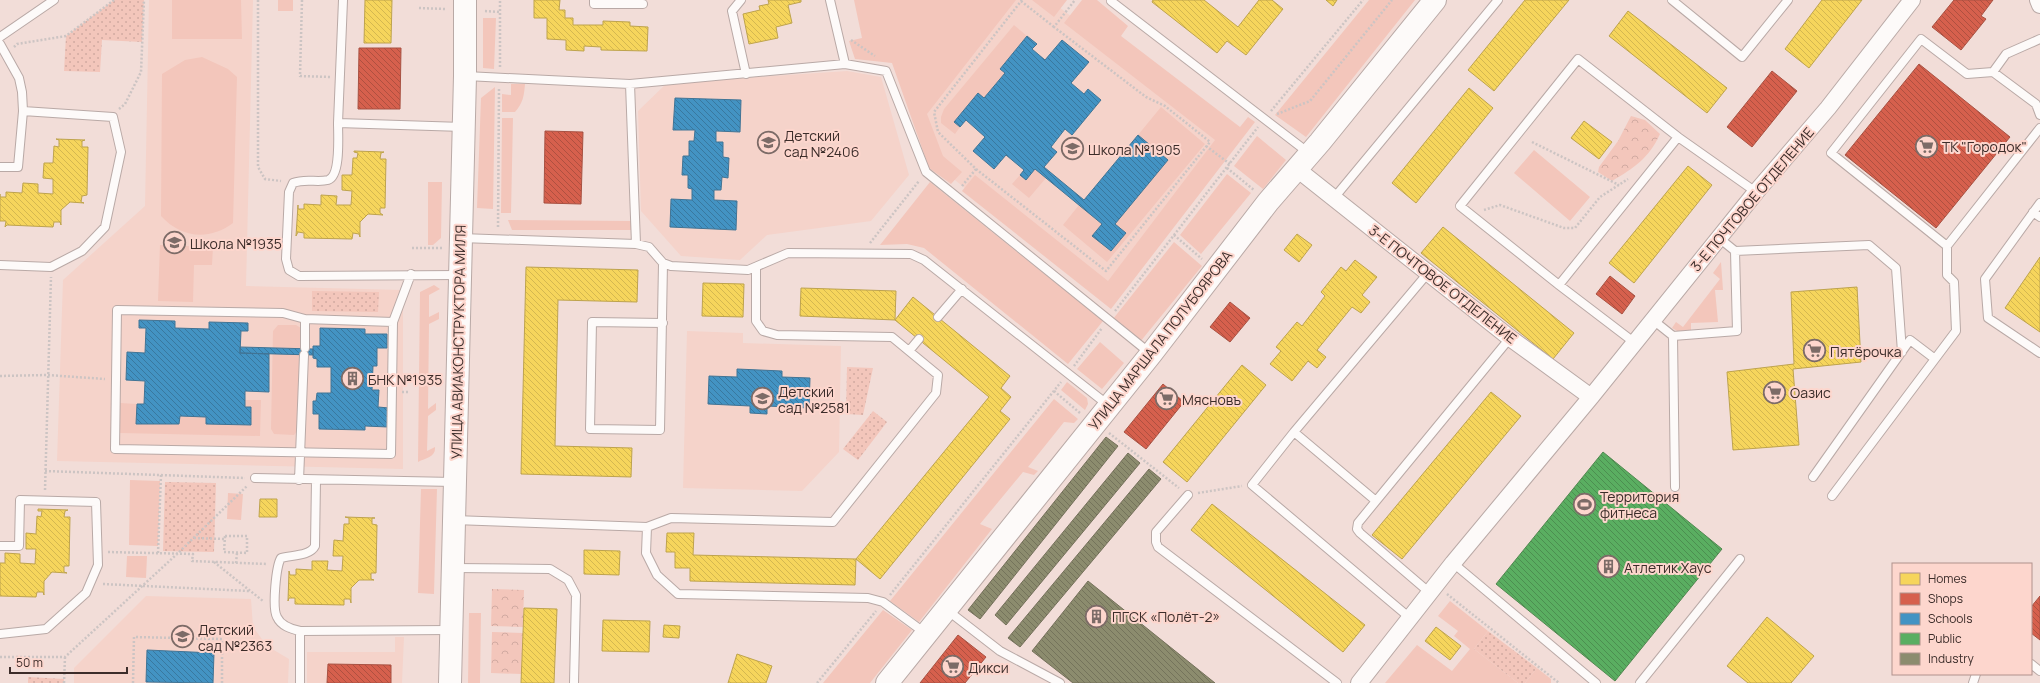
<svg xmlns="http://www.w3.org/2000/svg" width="2040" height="683" viewBox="0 0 2040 683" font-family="Manrope,sans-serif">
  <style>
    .built { fill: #f5d3ca }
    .grass { fill: #f3c6bb }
    .forest { fill: url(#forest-crowns) }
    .park { fill: url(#park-dots) }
    .homes { fill: url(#homes-back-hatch); stroke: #bea34d }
    .shops { fill: url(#shops-back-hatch); stroke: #a85142 }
    .schools { fill: url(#schools-back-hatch); stroke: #417495 }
    .public { fill: url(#public-back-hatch); stroke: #518750 }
    .industry { fill: url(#industry-back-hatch); stroke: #74705a }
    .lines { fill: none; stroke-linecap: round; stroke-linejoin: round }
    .lane-casing { stroke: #b9a9a6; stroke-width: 10 }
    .street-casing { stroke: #b9a9a6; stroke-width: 18 }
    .secondary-casing { stroke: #b9a9a6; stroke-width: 24 }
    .path { stroke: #ccc4c3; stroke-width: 2.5; stroke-dasharray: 2 2; stroke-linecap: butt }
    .lane { stroke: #fdfaf9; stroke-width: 8 }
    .street { stroke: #fdfaf9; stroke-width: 16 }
    .secondary { stroke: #fdfaf9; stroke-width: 22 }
    .labels { text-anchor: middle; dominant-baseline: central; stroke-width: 4; stroke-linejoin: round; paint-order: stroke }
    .poi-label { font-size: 14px; fill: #3c2d2a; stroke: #fdd6cd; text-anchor: start }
    .street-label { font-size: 14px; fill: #3c2d2a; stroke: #fdd6cd }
  </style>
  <defs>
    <pattern id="forest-crowns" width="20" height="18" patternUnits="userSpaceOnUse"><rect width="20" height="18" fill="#f3c6bb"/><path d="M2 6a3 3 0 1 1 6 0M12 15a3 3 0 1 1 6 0" fill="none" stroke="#d1aaa1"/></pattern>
    <pattern id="park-dots" width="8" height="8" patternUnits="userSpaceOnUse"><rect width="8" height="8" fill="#f3c6bb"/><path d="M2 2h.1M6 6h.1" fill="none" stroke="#d1aaa1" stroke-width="1.8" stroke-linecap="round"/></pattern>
    <pattern id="homes-back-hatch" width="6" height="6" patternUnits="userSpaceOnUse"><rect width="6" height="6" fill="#f6d55c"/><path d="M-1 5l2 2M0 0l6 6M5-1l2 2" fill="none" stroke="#d4b750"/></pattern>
    <pattern id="shops-back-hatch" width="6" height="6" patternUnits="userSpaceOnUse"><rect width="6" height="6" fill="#d6604d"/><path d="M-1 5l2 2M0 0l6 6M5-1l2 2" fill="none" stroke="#af5040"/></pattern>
    <pattern id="schools-back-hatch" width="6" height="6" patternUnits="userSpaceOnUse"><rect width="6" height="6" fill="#4393c3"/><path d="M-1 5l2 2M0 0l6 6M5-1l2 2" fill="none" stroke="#39789f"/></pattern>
    <pattern id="public-back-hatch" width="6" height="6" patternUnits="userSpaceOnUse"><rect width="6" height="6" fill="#5aae61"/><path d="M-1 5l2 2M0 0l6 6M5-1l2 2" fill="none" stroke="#4c8e50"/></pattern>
    <pattern id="industry-back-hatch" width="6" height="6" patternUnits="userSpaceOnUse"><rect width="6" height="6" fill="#8c8c6e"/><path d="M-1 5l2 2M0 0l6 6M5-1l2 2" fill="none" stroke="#74735b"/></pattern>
  </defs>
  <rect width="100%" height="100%" fill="#f2ddd8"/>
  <path class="built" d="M149,0h104l-7,286 157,4v179l-346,-8 6,-181 82,-74z
    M899,0h151l174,135 -125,162 -165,-134z
    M847,71l34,6 28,98 -38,46 -104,14 -27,25 -59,-4 -40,-45 -3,-100 29,-28z
    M687,331l56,2v10l98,3 -2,106 -37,39 -119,-3z
    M146,596l105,3 2,28 14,19 22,13 -1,24h-214v-15z
    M395,637h9l-2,46h-95v-31h88z"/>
  <path class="grass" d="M172,0h69l1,39h-70z
    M278,0h15v11h-15z
    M854,0h162l-89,114 16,42 19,16 -11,12 -22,-16 -37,-105 -37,-4 -6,-18 13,-3z
    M1032,0h35l-13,17z
    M1082,0h15l31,26 -7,10 119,91 8,-10 7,5 -144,187 -149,-118 13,-16 133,106 107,-141 -151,-117z
    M1369,0h46l-109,137 -31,-22z
    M483,18h13l-2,51 -11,-1z
    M1014,25l13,11 -27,33 5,4 -21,25 -6,-5 -24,29 6,5 -5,7 -14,-11v-6l3,-8z
    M202,57l26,12 9,8 -4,146c-24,18 -52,15 -72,-7l1,-142 23,-14z
    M511,84h14c-1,12 -2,19 -10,28h-13v-18l9,1z
    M495,87l-2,122 -16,-1 4,-110z
    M1161,107l44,37 -98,118 -44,-37 16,-20 23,19 -10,12 19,15 15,-18 -11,-9 23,-89z
    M502,118h11l-2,95h-10z
    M1257,136l29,24 -23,29 -29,-23z
    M1534,150l56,47 -20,24 -56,-48z
    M1035,169l11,9 -17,20 -17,-14 8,-9 6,5z
    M1227,174l24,19 -50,61 -21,-19z
    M428,182h14l-1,56 -8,7h-5z
    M930,182l173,139 -35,43 -144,-116 -17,-4 -27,1z
    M508,220l123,1v9h-119z
    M1174,242l28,24 -62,76 -27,-23z
    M160,245l53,2 -1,18h-18l-1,37 -35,-1z
    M1721,262l2,28h-8l3,32 -27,1v8l-12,1 -7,-4 4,-6 7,5 37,-48 -7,-6z
    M434,285l6,4 -11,6v22l10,-5v7l-10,5 -1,85 8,-6v7l-8,6 -1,35 8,-4c1,10 -9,11 -17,15l2,-170z
    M278,325h18l5,3v4l-3,98 -4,5 -20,-1 -3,-5 2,-98z
    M1100,342l24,21 -22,26 -25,-20z
    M1067,382l20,16 1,6 -3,6 -24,-20z
    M1054,399l24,20 -4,4 -10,-1 -36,45 10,4 -4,4 -11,-3 -43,52 12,5 -73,93 -29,-21z
    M245,400h16l-1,36 -140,-3v-30l17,1v20h42l1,-8 26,1v7l45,1v-18h-6z
    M130,480l30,1 -2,65 -29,-1z
    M421,489h16l-3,105 -16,-1z
    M228,493l15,1 -2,26 -14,-1z
    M127,556h20l-1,22 -20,-1z
    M1450,601l38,30 -14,18 44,34h-133l32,-38 35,26 18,-22 -16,-13 4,-5 -20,-15z
    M883,610l29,20 -42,53h-47z
    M469,613h12l-1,70h-12z
    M1537,668l14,11v4h-26z"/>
  <path class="forest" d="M1631,116l14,4 15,14c-11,24 -26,34 -48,47l-14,-9 1,-5 19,-26z
    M492,589l32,1 -1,37 -32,-1z
    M492,632l31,1 -2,41 -30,-1z"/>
  <path class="park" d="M114,0h30l-2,42 -40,-2 -2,32 -36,-1 2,-35z
    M312,291l67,1 -1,20 -66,-1z
    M847,367l26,1 -10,47 -17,-1z
    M873,411l14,11 -29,38 -15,-11z
    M165,482l51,1 -2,69 -51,-1z
    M1488,631l49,37 -12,15h-7l-44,-34z
    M28,677l36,2v4h-36z"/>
  <path class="homes" d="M365,0h27l-1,43h-27z
    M534,0h26l-1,10h6v8h8v7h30v-4l27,1v4l18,1 -1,24 -46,-1v-3l-17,-1v5l-18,-1v-10l-19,-1v-21h-13z
    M768,0h33v2l-13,3 4,18 -16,4 2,11 -29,6 -6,-30 17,-4 -1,-4 10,-2z
    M1153,0h51l34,27 21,-27h13l11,9 -37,46 -19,-14 -10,12 -65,-51z
    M1326,0h11l-4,6z
    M1525,0h44l-75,91 -26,-21z
    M1822,0h40l-53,68 -24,-19z
    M1628,11l99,77 -20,25 -98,-77z
    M1469,88l24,20 -77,95 -24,-20z
    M1584,121l28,21 -13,17 -28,-21z
    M56,139l29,1 -3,1v6h6l-1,48 -5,1 -1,6 3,1 -14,-1 -9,8v15l-1,-3h-6l-1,5 -46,-2 -2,2 1,-6h-6v-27v3h6v-5l16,1 1,-10 15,1v9l15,1v-15l-10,-1 1,-15h9l1,-17 5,1v-7z
    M354,151l30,1 -3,1 -1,6h6l-1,49h-5v5l3,2 -15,-1 -8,8v15l-1,-3 -6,-1 -1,6 -48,-1v-5l-6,-1 -2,4 2,-31v4h6v-5l17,1v-10l16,1 -1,9h15l1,-14 -10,-1v-15h10l1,-17h4l1,-5 -4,-1z
    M1688,166l24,19 -78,98 -25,-20z
    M1443,227l131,106 -21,26 -132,-106z
    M1297,234l15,11 -13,17 -15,-12z
    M2040,257v75l-35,-24z
    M1355,260l22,17 -15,18 8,7 -9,11 -9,-6 -35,43 9,7 -9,11 -9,-7 -16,20 -22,-17 11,-13 -5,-4 21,-25 5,4 23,-30 -4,-4 20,-25 5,4z
    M526,267l112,3 -1,32 -79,-2 -3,146 77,2 -1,29 -110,-3z
    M703,283l41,1 -1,33 -41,-1z
    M1857,287l4,75 -68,7 6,76 -66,5 -6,-78 67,-8 -3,-72z
    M801,288l95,3 -1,29 -95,-4z
    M913,297l97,79 -9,12 10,9 -11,14 10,8 -130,160 -24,-20 133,-162 -94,-77z
    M1242,365l24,20 -79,97 -24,-20z
    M1491,392l30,24 -119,143 -30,-24z
    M260,499h17v18h-18z
    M1212,504l153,121 -22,27 -152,-122z
    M38,509l30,1 -3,1 -1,6h6l-1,49h-5v6l3,1 -15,-1 -8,9v14l-1,-3h-6l-1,5 -36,-1v-33h5v-10l15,1v9l15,1 1,-15h-10v-16l10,1 1,-18 4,1 1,-6h-4z
    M345,517l30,1h-3v6l5,1 -1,48h-5v6l3,1h-15l-8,8v15l-1,-4h-6v6l-49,-1v-6h-6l-1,3 1,-30 1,4h6v-6l16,1v-9h16l-1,9 15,1 1,-15h-10l1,-16 9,1 1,-17h5v-6z
    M667,533h27l-1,22 163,4 -1,26 -165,-4v-13h-15v-16h-9z
    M584,550l36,1 -1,24 -35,-1z
    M524,608l33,1 -3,74h-33z
    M1767,617l47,39 -23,27h-43l-21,-17z
    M603,620l47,1 -1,31 -47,-1z
    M664,625l16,1 -1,12 -16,-1z
    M1436,627l25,19 -11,14 -25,-19z
    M737,654l35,12 -6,17h-38z"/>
  <path class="shops" d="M1954,0h39l-12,16 5,3 -25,31 -29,-23z
    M359,48h42l-1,61h-42z
    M1919,64l91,73 -74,91 -91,-73z
    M1772,71l25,20 -45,56 -25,-20z
    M545,131l38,1 -2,72 -37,-1z
    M1610,276l25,20 -13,18 -26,-20z
    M1230,302l20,16 -20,24 -20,-15z
    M1163,384l21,18 -38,47 -22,-17z
    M2040,596v44l-9,-7v-26z
    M958,635l28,22 -21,26h-45z
    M328,664l63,1v18h-64z"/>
  <path class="schools" d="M1027,36l10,8 -5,5 13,11 17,-20 27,22 -18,21 13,11 4,-5 13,11 -29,35 -7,-6 -14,18 6,5 -13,15 40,33 54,-65 30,25 -53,64 11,9 -15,18 -19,-15 10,-12 -67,-55 -9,11 -6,-5 4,-5 -18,-15 -12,14 -21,-18 12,-14 -19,-17 -6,7 -6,-5 24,-29 6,5 21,-25 -5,-4z
    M675,98l66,2 -1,32 -24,-1v11h7v15l6,1 -1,20 -6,-1 -1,13h-7v10l23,1 -1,29 -66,-3 1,-28 21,1v-11l-4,-1v-13h-6l1,-19h6v-15h5l1,-11h-22z
    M139,320l36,1v7l34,1v-7l39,1v8h-7l-1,22 29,1v38l-24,-1v16h6v18l-45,-1v-7l-26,-1 -1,8h-43l1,-20h7l1,-23 -19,-1 1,-28 18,1 1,-25h-7z
    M320,328l45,1v5h22v14h-10v18h-4l-1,24h7l-1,17 11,1 -1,19 -23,-1v4l-46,-1v-15h-6v-13h3l1,-8h14v-26h-14v-8l-4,-1v-12h7z
    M240,347l73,2v6l-73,-2z
    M737,369l45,2v6l28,1 -1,30 -42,-2v8l-17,-1v-7l-42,-2 1,-28 28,1z
    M147,650l67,3 -1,30 -67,-1z"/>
  <path class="public" d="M1603,452l119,97 -107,132 -119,-97z"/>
  <path class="industry" d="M1106,437l12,9 -138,173 -12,-9z
    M1128,453l12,10 -134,162 -11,-10z
    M1149,469l12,10 -141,168 -12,-9z
    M1088,581l127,102h-142l-41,-32z"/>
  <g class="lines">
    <defs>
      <path id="lane" d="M594,0v4h49
        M741,0l-9,11 14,63
        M830,0l15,64
        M1112,0l-1,1 199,153
        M1672,0l70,57 46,-57
        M0,37l54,-37
        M0,44l19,34 3,14 1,19 -5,56h-18
        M1993,72l13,-18 34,-15
        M466,76l164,8 215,-20 41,7 40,101 225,182
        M630,84l6,160
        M2040,115l-4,-11 -43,-32 -26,2 -46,-35 -90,114 116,93 93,-118
        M338,123l5,-123
        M1334,198l164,-198
        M2040,203l-55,76 3,39 52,35
        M2033,212l7,5
        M461,238l175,6 13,3 14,16 8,3 77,4 40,-17 123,1 13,6 184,145
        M1719,238l16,13
        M0,265l51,2 31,-16 23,-24 16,-75 -8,-35 -90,-6
        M459,275l-160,1 -10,-6 -3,-11 3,-67 4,-9c13,-5 24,0 35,-3 13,-4 10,-45 10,-57l125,4
        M1559,285l119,-148
        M938,317l24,-28
        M1653,320l20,16
        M393,322l-2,132 -276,-5 2,-139 166,3 22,6 88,3 18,-48
        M663,323l-71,-1 -2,107 70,1 3,-167
        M1635,343l-76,-58 -99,-79 118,-147 100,78 78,55
        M305,348v-29
        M909,351l10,-12
        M1294,432l134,-159
        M1813,477l97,-137 25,19
        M255,478l199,4
        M299,480l5,-125
        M316,480l-1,66c-5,10 -23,9 -34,12 -5,8 -9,50 -4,59 4,9 14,12 23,14l150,-1
        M1675,487l-2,-151 64,-5 -2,-80 134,-6 27,23 6,84
        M1188,495l-32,37v10l2,5 179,136
        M1832,496l124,-165 -2,-49 -7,-7v-29
        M1376,501l134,-163
        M454,520l193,7 24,-9 162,4 103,-129 2,-18 -46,-38 -115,-2 -14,-4 -7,-10v-54
        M647,527l-1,26 11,22 21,19 190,4 15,4 42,31
        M0,546h19l1,-46 76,2 2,63 -12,28 -40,36 -46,5
        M1453,563l143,120
        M454,568l96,1 18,11 8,15 -2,88
        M947,610l53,41 60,32
        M1410,618l-158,-133 42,-53 82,69 -18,22 -1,6 3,4 70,60
        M2031,664l9,7
        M300,683v-52
        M1640,683l100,-124
        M1973,683l3,-9"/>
      <path id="street" d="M2038,0l2,5
        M1297,169l213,169 81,59
        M1359,683l94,-120 138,-166 165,-205 72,-84 84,-108"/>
      <path id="secondary" d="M450,683l15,-607v-76
        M887,683l264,-329 117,-152 52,-60 115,-142"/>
    </defs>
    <use href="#lane" class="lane-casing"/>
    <use href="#street" class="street-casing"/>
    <use href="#secondary" class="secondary-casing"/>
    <path class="path" d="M258,0v167l7,12 16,2
      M302,0l-2,76 30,1
      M1021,1l33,26
      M419,8l26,1
      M485,11l15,1
      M851,40l24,16
      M14,47l3,-3 49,-8 48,-36
      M500,67v-67
      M119,109l6,-5 16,-32 3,-72
      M1271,111l92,-111
      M1277,114l33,-13 82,-101
      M1532,142l87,43
      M1206,146l24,18
      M1227,168l27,22
      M976,169l130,102 104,-129 -45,-36 -19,-9 -92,-70 21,-27
      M962,186l14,-17 -38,-37 -4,-20 88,-112
      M1484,210l16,-5 64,23h11l25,-31 28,-18
      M498,227l1,-139
      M1174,235l28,24
      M870,243l49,-62
      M412,248h32
      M1115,311l143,-184
      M1074,366l28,-38
      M0,376l47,-1 58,4
      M1054,391l26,22
      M402,392h8
      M1109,433l70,55
      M45,471l200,7
      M45,490l6,-213
      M1198,493l44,-7
      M225,536h22v17l-23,-1z
      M194,538l31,1
      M108,552l85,2 -1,7 75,3
      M158,553l3,-78
      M214,562l49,39
      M236,563l1,-10
      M103,584l146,7
      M1447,594l112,89
      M890,595l171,-213
      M0,657h65l112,-103 70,-68
      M64,683l1,-26
      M133,683l1,-46 88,2v44
      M817,683l59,-72"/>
    <use href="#lane" class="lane"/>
    <use href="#street" class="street"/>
    <use href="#secondary" class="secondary"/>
  </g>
  <defs>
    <symbol id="school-ring" viewBox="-11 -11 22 22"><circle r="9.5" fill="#fdd6cd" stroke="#7c6b67" stroke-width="1.5"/><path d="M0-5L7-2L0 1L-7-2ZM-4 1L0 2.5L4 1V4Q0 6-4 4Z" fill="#7c6b67"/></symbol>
    <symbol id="supermarket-ring" viewBox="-11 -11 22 22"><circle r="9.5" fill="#fdd6cd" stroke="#7c6b67" stroke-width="1.5"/><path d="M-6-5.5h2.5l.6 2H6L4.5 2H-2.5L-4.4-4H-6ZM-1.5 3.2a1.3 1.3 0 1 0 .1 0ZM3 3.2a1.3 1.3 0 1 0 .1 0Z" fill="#7c6b67"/></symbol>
    <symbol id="building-ring" viewBox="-11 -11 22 22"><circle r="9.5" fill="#fdd6cd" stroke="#7c6b67" stroke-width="1.5"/><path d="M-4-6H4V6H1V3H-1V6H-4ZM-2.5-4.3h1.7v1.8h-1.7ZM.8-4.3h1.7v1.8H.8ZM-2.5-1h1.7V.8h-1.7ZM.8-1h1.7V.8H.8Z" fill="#7c6b67"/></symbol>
    <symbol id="stadium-ring" viewBox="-11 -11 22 22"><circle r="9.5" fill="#fdd6cd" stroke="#7c6b67" stroke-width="1.5"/><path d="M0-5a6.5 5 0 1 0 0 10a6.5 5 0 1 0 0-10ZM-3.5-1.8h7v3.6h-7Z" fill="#7c6b67"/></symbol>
  </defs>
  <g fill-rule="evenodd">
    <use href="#school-ring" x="756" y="130" width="25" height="25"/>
    <use href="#supermarket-ring" x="1914" y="134" width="25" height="25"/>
    <use href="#school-ring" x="1060" y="136" width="25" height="25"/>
    <use href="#school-ring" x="162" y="230" width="25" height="25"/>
    <use href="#supermarket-ring" x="1802" y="338" width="25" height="25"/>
    <use href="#building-ring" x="340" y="366" width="25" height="25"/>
    <use href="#supermarket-ring" x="1762" y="380" width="25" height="25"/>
    <use href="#school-ring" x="750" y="386" width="25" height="25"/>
    <use href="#supermarket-ring" x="1154" y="386" width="25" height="25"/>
    <use href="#stadium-ring" x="1572" y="492" width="25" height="25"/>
    <use href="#building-ring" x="1596" y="554" width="25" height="25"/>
    <use href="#building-ring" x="1084" y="604" width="25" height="25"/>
    <use href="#school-ring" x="170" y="624" width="25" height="25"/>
    <use href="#supermarket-ring" x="940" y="654" width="25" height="25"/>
  </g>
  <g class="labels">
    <g class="poi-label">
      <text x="784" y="135">Детский<tspan x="784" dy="16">сад №2406</tspan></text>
      <text x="1942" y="146">ТК "Городок"</text>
      <text x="1088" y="149">Школа №1905</text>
      <text x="190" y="243">Школа №1935</text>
      <text x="1830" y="351">Пятёрочка</text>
      <text x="368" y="379">БНК №1935</text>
      <text x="778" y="391">Детский<tspan x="778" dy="16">сад №2581</tspan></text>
      <text x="1790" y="392">Оазис</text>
      <text x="1182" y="399">Мясновъ</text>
      <text x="1600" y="496">Территория<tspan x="1600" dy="16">фитнеса</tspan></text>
      <text x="1624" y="567">Атлетик Хаус</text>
      <text x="1112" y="616">ПГСК «Полёт-2»</text>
      <text x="198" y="629">Детский<tspan x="198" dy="16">сад №2363</tspan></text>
      <text x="968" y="667">Дикси</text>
    </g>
    <g class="street-label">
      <text transform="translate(1752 199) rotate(-50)">3-Е ПОЧТОВОЕ ОТДЕЛЕНИЕ</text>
      <text transform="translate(1443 284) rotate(38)">3-Е ПОЧТОВОЕ ОТДЕЛЕНИЕ</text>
      <text transform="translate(1160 340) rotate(-52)">УЛИЦА МАРШАЛА ПОЛУБОЯРОВА</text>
      <text transform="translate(458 342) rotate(-89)">УЛИЦА АВИАКОНСТРУКТОРА МИЛЯ</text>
    </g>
  </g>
  <rect x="1892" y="563" width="140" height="112" fill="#fdd6cd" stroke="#b0928c"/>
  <rect x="1900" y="573" width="20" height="12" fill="#f6d55c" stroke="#b0928c"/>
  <text x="1928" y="583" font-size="12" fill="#3c2d2a">Homes</text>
  <rect x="1900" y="593" width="20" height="12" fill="#d6604d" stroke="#b0928c"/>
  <text x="1928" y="603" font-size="12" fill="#3c2d2a">Shops</text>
  <rect x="1900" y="613" width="20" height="12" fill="#4393c3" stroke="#b0928c"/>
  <text x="1928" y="623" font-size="12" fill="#3c2d2a">Schools</text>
  <rect x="1900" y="633" width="20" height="12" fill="#5aae61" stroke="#b0928c"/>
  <text x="1928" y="643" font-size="12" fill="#3c2d2a">Public</text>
  <rect x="1900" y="653" width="20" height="12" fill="#8c8c6e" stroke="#b0928c"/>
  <text x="1928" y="663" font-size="12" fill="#3c2d2a">Industry</text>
  <path d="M10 667v6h117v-6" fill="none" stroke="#3c2d2a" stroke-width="2"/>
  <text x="16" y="667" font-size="12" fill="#3c2d2a" stroke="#fdd6cd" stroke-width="3" paint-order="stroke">50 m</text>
</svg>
